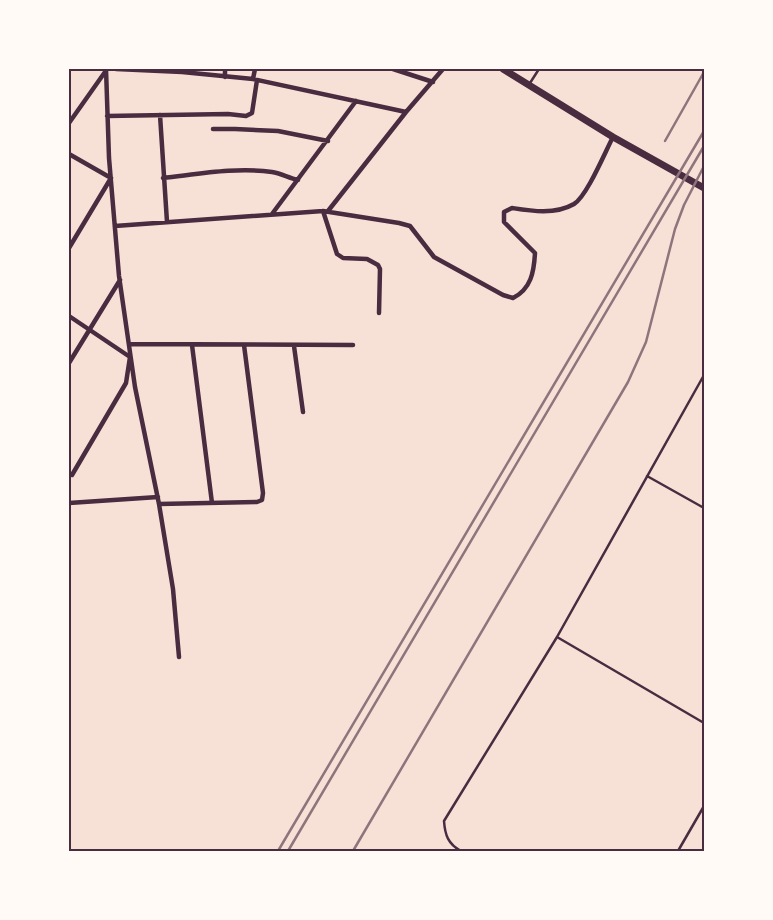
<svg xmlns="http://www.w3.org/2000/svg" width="773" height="920" viewBox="0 0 773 920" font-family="Jost,sans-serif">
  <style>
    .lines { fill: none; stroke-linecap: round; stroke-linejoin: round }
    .service { stroke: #4a2c40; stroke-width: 2.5 }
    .minor { stroke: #4a2c40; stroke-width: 4.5 }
    .secondary { stroke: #4a2c40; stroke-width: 7 }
    .rail { stroke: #8f747c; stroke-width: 2.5 }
    .neatline { fill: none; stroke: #4a2c40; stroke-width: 2 }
  </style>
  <rect width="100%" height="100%" fill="#f7e1d7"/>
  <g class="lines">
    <path class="service" d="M530,83l9,-14
      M647,476l57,32
      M557,637l147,86
      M461,851c-13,-7 -16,-16 -17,-30l113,-184 147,-262
      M678,851l26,-45"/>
    <path class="minor" d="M106,69l3,89 10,118 16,111 24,117 14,85 6,68
      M116,69l66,3 71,7 153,33
      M393,69l40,13
      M225,77v-8
      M253,79l2,-10
      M160,115l7,107
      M107,116l121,-2 18,2 6,-3 5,-33
      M69,123l36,-51
      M213,129h22l43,2 50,10
      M69,154l42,24 -42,70
      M163,178c36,-4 73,-11 109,-6 8,1 17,6 26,8
      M323,211l14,43 6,4 24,1 11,6 2,4 -1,44
      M328,211l78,-99 37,-43
      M272,214l84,-113
      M115,226l208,-15 76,12 11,3 24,31 69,38 10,3c18,-9 21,-26 22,-45l-31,-31v-10l8,-4c19,3 43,7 62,-4 13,-8 31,-52 39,-67
      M69,316l61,41 -4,26 -54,92
      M129,344l224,1
      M192,345l20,158
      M294,346l9,66
      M69,363l51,-83
      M69,503l89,-6
      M159,504l98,-2 5,-2 1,-7 -19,-148"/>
    <path class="secondary" d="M503,69l110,68 91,51"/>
    <path class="rail" d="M665,141l39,-69
      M278,851l426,-720
      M288,851l416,-705
      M353,851l275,-469 18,-40 29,-113 9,-24 20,-39"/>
  </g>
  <rect width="773" height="920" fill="none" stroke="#fffaf5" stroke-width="140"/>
  <rect x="70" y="70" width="633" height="780" class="neatline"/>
</svg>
